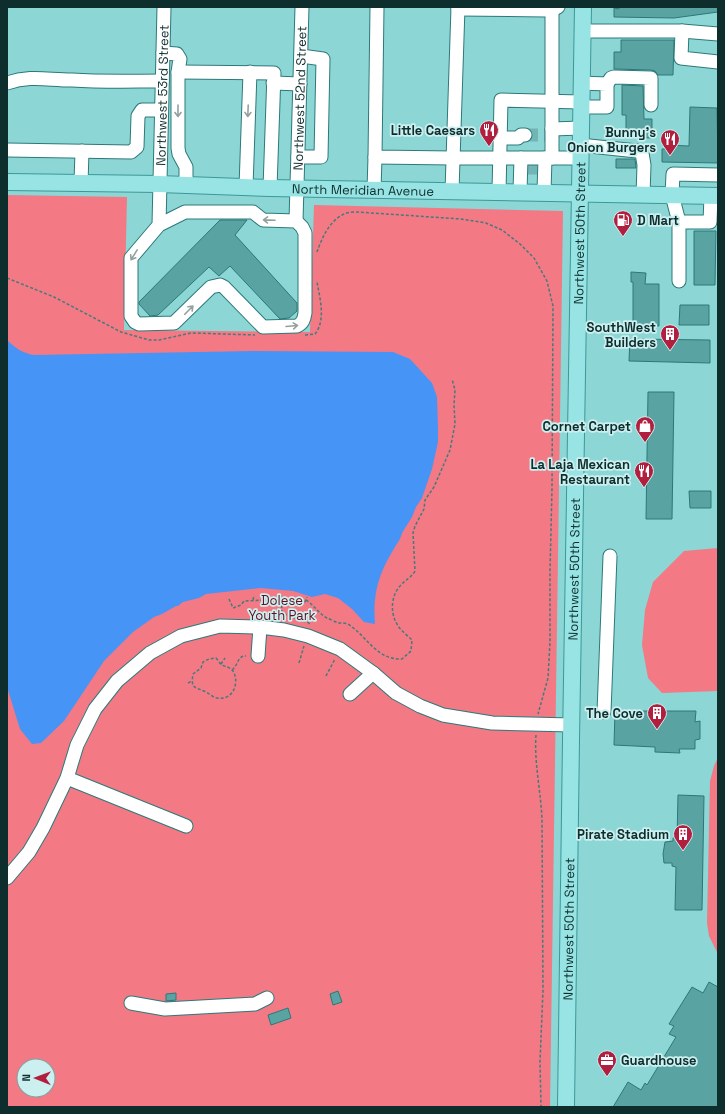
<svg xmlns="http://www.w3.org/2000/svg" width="725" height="1114" viewBox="0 0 725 1114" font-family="'Space Grotesk',sans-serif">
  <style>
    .green { fill: #f37985; fill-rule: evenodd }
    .water { fill: #4694f6 }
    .building { fill: #5aa3a3; stroke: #2c7878 }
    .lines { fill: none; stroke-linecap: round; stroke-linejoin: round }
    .minor-tunnel { stroke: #73b4b4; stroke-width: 13; stroke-dasharray: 13 6; stroke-linecap: butt }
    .minor-casing { stroke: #2d7979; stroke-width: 15 }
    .major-casing { stroke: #3c9898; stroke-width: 18 }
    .path { stroke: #477a7a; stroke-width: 1.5; stroke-dasharray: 3 2; stroke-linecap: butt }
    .minor { stroke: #fff; stroke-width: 13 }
    .major { stroke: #98e4e4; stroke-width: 16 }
    .oneway { stroke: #93a0a0 }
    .labels { text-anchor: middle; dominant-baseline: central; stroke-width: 3.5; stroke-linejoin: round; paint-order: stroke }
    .street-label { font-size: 13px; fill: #0e2d2d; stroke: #ccefef }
    .poi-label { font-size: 13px; font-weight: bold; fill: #0e2d2d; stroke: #ccefef; text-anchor: end }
    .park-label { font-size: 13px; fill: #630e20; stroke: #ccefef }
  </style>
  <rect width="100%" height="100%" fill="#8cd6d6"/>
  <path class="green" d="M7,195l120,2 -3,133 186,2 4,-127 249,6 -13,896h-543zM24,1066h24v24h-24z
    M718,548v143l-56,2 -14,-15 -6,-33 3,-35 8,-28 31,-31z
    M718,757v197l-9,-18 -2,-13 3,-142 4,-15z"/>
  <path class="water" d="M7,340c8,8 17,14 28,15l218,-4 140,1 17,7 22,24 5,14 1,30v15l-6,27 -10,29 -6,9 -4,10 -10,16 -2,6c-18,28 -28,49 -25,85l-11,-2 -12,-13 -14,-11 -13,-4 -13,3 -19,-6 -32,-3 -55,6 -7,4 -16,4 -5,4h-2l-14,8 -8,3 -21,15 -29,29 -40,60 -23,22 -9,1 -12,-15 -13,-42z"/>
  <path class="building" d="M619,7h99v5l-44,6 -60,-1v-9l5,1z
    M621,40h53l-1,35h-15l-3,-4 -4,-1 -37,-1v-17h7z
    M622,85l21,1 1,33h8v19l-26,-1v-22h-4z
    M690,107l27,1 1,55 -56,-1v-13h4v-4l23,1z
    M616,159h19l1,9h-20z
    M220,220h27l-12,15 62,68v8l-8,7 -9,1 -50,-53 -11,10 -10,-9 -51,48 -8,1 -11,-12v-2z
    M694,231h22l-1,54h-21z
    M631,272l15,1 -1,11h14v42l-26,-1v-43h-2z
    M680,305h29v20h-30z
    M630,339l80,1v23l-81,-2z
    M648,392h26l-2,127h-26z
    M689,491h22v17h-21z
    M615,711h81l-1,11 5,-1v18l-5,1v9h-16l1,4 -25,-1v-5l-41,-2z
    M678,795l26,1 -2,114h-27l1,-43 -4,-1v-3h-8l-1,-9 2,-12 8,-1v-3h4z
    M709,982l9,5v120h-105l15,-25 13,8 4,-7 2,2 29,-48 -7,-3 5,-8 -5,-2 23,-37 11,6z
    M338,991l4,11 -9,3 -3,-11z
    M176,993v7l-10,1v-7z
    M288,1008l3,10 -20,7 -3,-10z"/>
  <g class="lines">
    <path class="minor-tunnel" d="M525,135h22
      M527,168h10"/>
    <defs>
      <g id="minor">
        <path d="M377,7l-2,150 78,1h68l-1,34"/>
        <path d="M458,9l88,1h6l6,-3"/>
        <path d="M583,31h99l36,3"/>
        <path d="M682,31l-1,27 37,4"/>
        <path d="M163,53l14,1 3,5 -2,13v76l1,6 7,13v18"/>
        <path d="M178,72l96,1 -4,115"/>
        <path d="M7,83c24,-8 40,-3 65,-3 30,2 60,1 90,1"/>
        <path d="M273,83l27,1"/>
        <path d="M607,84l4,-6 3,-1 37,1v27"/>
        <path d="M581,107h26v-23l-26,-1"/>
        <path d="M552,129l29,-1"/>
        <path d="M500,138h18l3,-3h4"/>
        <path d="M580,145l57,6 5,2 2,12 -1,30"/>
        <path d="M7,150l124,2 6,-5 1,-31 4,-6h19"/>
        <path d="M298,157h23l2,-98 -22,-3"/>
        <path d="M521,158h24"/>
        <path d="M552,158v-148"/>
        <path d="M81,183l1,-32"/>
        <path d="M246,187l4,-115"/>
        <path d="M374,190l1,-33"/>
        <path d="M452,191l6,-184"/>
        <path d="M499,192l2,-92 80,2"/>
        <path d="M544,192l1,-34h35"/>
        <path id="s1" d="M296,221l6,-214"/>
        <path d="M679,222h31l1,-26"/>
        <path id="s2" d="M159,225l26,-13h68l10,8 33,1 6,6 3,6v80c-1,6 -2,10 -8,13l-34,1 -39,-40 -4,-2 -9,2 -37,36 -35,1 -4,-2 -4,-6v-58l28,-33 5,-218"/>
        <path d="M679,281v-59l-7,-27 1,-21 45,1"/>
        <path d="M258,656l2,-29"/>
        <path d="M350,694l23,-21"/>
        <path d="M604,712l6,-156"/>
        <path d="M67,778l119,48"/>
        <path d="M7,878l22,-26 14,-24 24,-50 10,-33 18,-36 22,-28 33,-28 31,-17 39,-10 40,1 24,3 24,6 32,13 33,24 23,20 24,13 23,9 49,8 80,2"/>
        <path d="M131,1003l34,6 90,-5 12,-6"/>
      </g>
      <g id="major">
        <path id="s3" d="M7,182l152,2 111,4 448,8"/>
        <path id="s4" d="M566,1107l5,-367 12,-733"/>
      </g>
    </defs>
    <use href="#minor" class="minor-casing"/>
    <use href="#major" class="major-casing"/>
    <path class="path" d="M317,252c5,-14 12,-31 27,-38 4,-2 9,-2 13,-2l104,7 25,4 16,7 18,14 14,14 13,23 6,25 -1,182 -2,83v71l-2,36 -10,36
      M7,278l47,19 67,35 28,8h10l32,-7 64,2
      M305,335l10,-1c11,-14 5,-35 2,-52
      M281,595l1,18 27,10 1,2
      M229,599l4,9 8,-3 3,-4 21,-1 4,2 5,-2 31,2 2,-5
      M253,600l1,-5
      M306,600c8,5 12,13 21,18 3,1 8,4 12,5 3,0 6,0 9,1 19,12 28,36 54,35l9,-8 1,-11c-5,-5 -12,-10 -15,-16 -7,-11 -6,-28 3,-38 5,-6 11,-8 15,-15l-2,-38 2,-7 9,-17 1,-9 9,-13 16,-37 5,-26 -1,-19 1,-15 -3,-11
      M216,658c2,2 4,6 6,7 4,2 8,2 11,6 7,12 0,30 -16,27 -5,-1 -8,-5 -13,-7 -11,-4 -13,-4 -11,-17l8,-6 2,-6 6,-3z
      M299,663l5,-17
      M221,664l4,-6
      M232,670c7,-6 5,-14 14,-14
      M326,676l9,-17
      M188,683l4,-2
      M536,735c-2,28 5,57 6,85l1,170 -3,72 1,45"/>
    <use href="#minor" class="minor"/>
    <use href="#major" class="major"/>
  </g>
  <defs><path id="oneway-shaft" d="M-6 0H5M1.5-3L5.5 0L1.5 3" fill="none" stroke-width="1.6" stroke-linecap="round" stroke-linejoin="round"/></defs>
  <g class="oneway">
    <use href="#oneway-shaft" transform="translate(178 111) rotate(90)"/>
    <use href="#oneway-shaft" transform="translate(248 111) rotate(92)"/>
    <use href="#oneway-shaft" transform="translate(269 220) rotate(-178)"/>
    <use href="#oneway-shaft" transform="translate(134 255) rotate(122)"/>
    <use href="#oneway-shaft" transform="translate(189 310) rotate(-45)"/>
    <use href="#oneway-shaft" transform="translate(292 326) rotate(-5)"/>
  </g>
  <defs>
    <symbol id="restaurant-pin" viewBox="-11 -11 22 30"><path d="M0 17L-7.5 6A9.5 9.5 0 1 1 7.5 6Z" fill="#b11e3e" stroke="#ccefef"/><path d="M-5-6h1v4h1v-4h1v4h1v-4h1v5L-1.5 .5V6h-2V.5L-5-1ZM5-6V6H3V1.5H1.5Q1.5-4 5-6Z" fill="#fff"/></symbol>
    <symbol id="fuel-pin" viewBox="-11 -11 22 30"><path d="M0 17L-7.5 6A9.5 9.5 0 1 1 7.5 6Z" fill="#b11e3e" stroke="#ccefef"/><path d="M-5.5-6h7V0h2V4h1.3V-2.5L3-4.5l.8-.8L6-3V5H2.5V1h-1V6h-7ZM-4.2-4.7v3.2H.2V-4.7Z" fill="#fff"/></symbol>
    <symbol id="building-pin" viewBox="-11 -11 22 30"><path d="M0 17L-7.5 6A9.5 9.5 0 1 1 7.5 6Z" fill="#b11e3e" stroke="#ccefef"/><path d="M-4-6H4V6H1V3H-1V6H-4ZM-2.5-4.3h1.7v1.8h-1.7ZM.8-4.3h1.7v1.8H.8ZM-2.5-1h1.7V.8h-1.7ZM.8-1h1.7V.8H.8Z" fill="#fff"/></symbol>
    <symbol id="shop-pin" viewBox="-11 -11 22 30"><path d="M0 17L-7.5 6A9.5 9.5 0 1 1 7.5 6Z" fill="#b11e3e" stroke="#ccefef"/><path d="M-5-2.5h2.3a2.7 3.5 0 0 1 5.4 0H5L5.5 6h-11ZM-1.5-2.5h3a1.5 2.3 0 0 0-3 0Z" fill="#fff"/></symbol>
    <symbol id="office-pin" viewBox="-11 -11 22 30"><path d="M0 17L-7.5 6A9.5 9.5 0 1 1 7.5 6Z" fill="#b11e3e" stroke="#ccefef"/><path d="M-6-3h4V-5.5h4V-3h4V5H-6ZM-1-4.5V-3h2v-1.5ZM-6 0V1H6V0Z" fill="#fff"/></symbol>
  </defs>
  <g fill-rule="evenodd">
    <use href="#restaurant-pin" x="478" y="119" width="22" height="30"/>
    <use href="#restaurant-pin" x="659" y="128" width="22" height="30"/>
    <use href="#fuel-pin" x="612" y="209" width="22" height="30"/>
    <use href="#building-pin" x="659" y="323" width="22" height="30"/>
    <use href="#shop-pin" x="634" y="415" width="22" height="30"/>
    <use href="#restaurant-pin" x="633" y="460" width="22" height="30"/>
    <use href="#building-pin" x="646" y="702" width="22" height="30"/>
    <use href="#building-pin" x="672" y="823" width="22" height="30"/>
    <use href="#office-pin" x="596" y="1049" width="22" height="30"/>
  </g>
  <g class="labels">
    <g class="street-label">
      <text stroke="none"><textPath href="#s2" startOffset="687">Northwest 53rd Street</textPath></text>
      <text stroke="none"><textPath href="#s1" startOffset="123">Northwest 52nd Street</textPath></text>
      <text stroke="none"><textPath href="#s3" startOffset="356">North Meridian Avenue</textPath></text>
      <text stroke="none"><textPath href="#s4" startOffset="874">Northwest 50th Street</textPath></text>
      <text stroke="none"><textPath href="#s4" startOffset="538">Northwest 50th Street</textPath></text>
      <text stroke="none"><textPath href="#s4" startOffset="178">Northwest 50th Street</textPath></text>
    </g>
    <g class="poi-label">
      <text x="475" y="130">Little Caesars</text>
      <text x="656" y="132">Bunny's<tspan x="656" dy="15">Onion Burgers</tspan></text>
      <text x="637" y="220" text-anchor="start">D Mart</text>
      <text x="656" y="327">SouthWest<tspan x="656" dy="15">Builders</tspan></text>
      <text x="631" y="426">Cornet Carpet</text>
      <text x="630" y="464">La Laja Mexican<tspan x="630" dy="15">Restaurant</tspan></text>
      <text x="643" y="713">The Cove</text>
      <text x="669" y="834">Pirate Stadium</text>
      <text x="621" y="1060" text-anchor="start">Guardhouse</text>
    </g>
    <g class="park-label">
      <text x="282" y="600">Dolese<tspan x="282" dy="15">Youth Park</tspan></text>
    </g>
  </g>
  <rect width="725" height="1114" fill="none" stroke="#0e2d2d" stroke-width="16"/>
  <g transform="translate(36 1078) rotate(271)"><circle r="19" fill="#ccefef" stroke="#80a1a1"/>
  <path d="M0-3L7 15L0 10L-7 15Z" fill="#b11e3e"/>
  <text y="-6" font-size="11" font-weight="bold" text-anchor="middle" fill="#0e2d2d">N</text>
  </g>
</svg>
